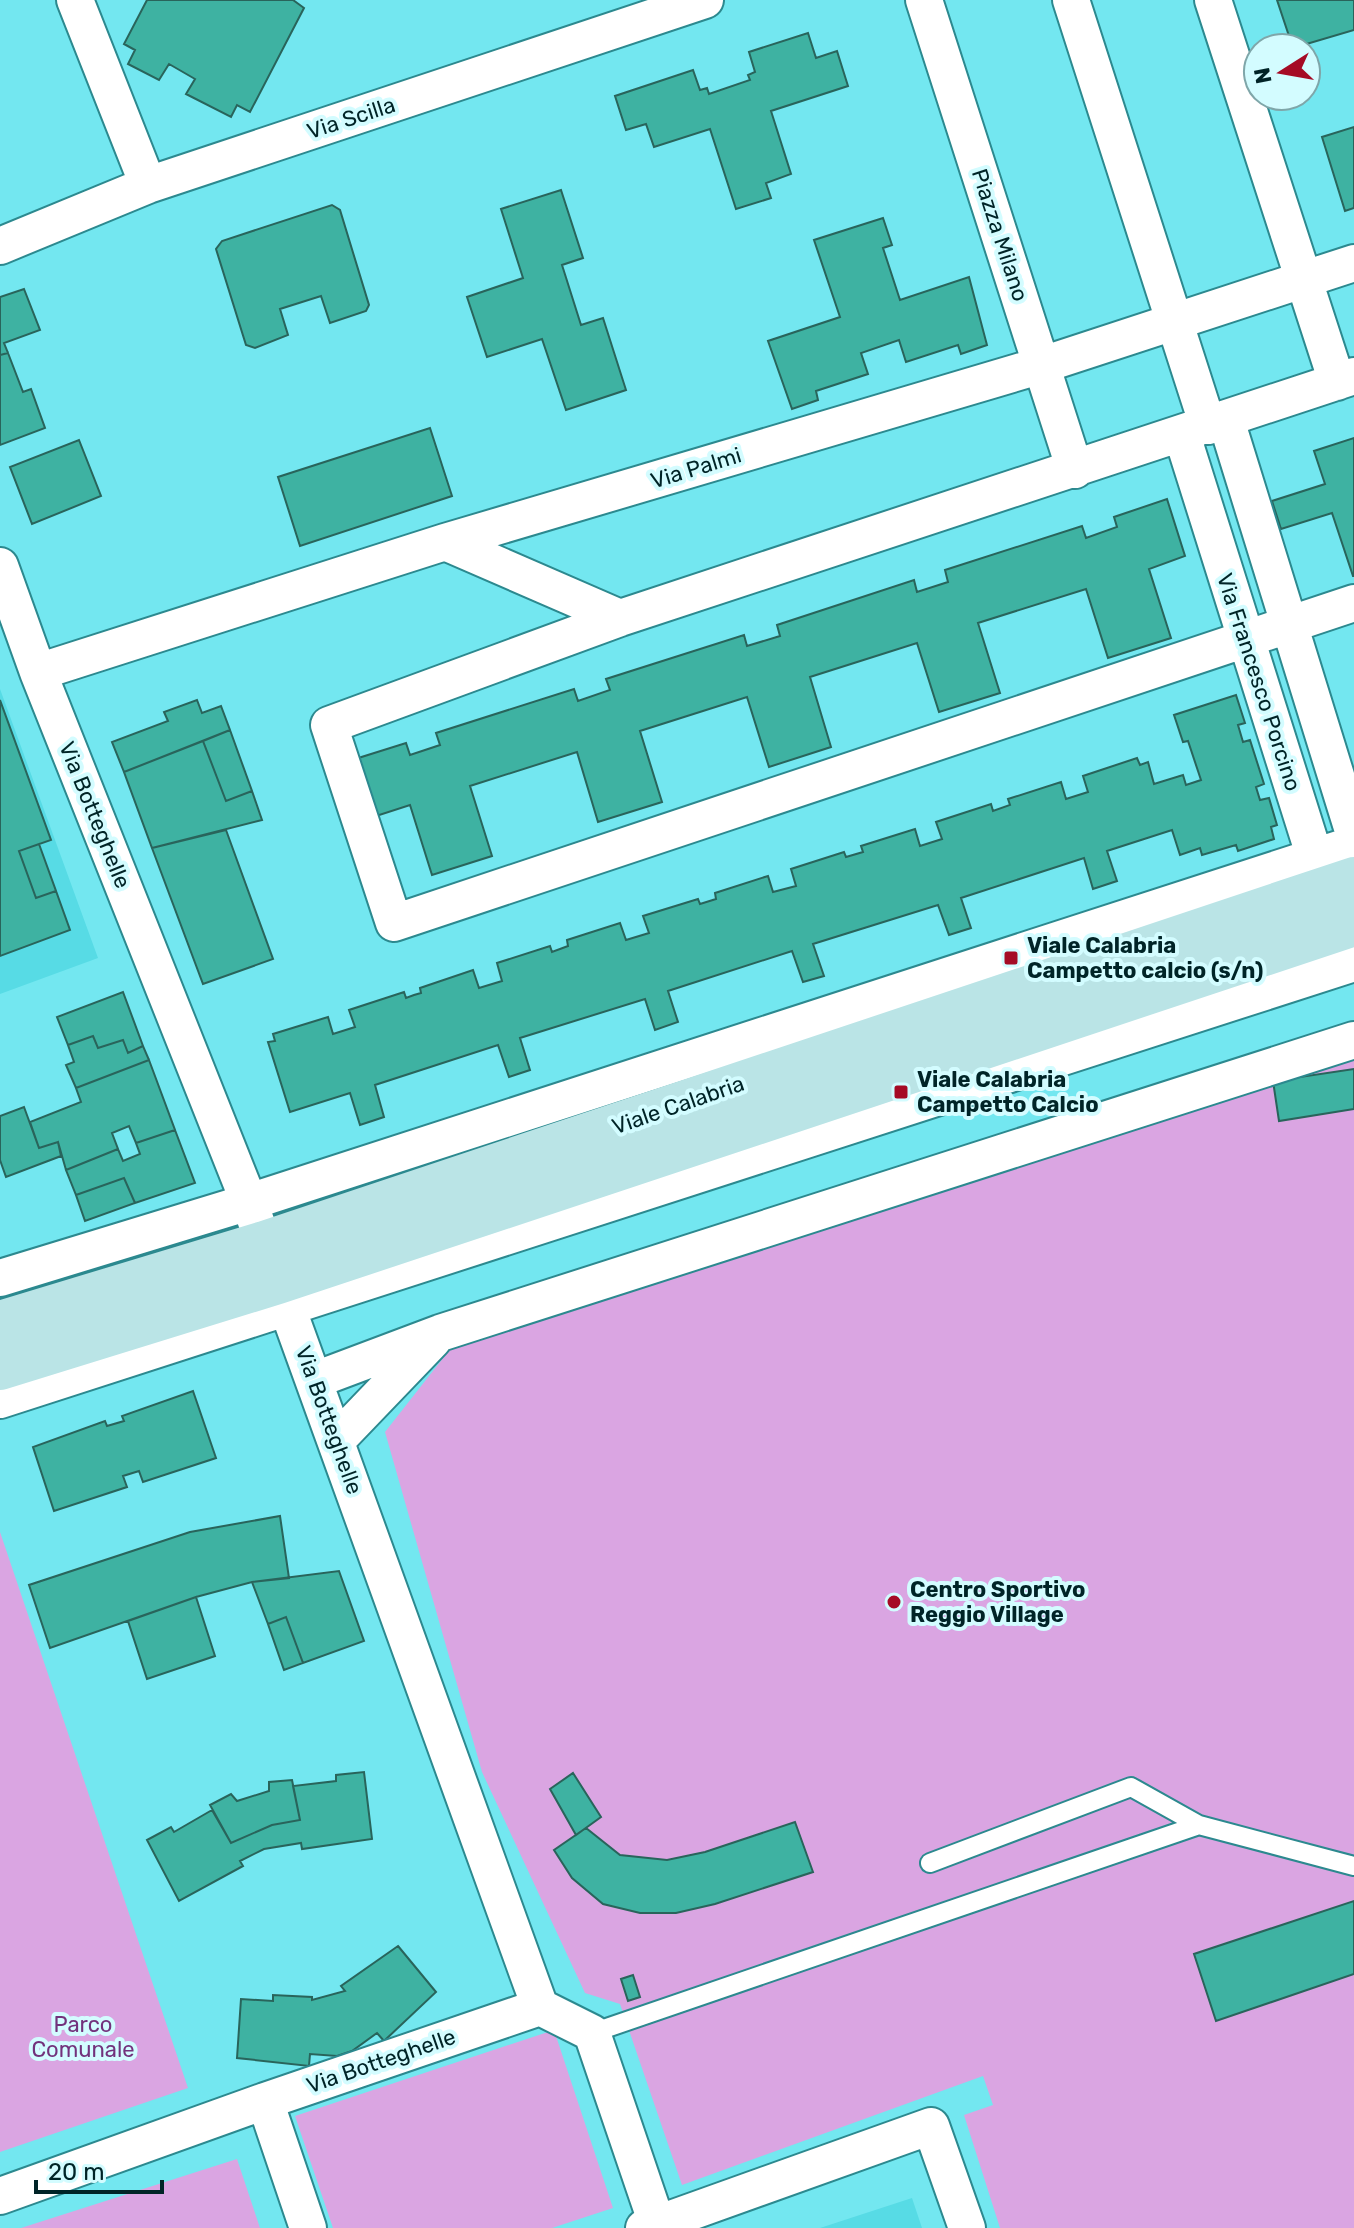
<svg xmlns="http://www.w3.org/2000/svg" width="1354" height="2228" viewBox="0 0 1354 2228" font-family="Rubik,sans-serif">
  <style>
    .built { fill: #57dbe5 }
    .green { fill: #daa5e2 }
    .building { fill: #3eb2a2; stroke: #29645b; stroke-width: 2 }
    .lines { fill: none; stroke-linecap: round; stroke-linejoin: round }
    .service-casing { stroke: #2c898f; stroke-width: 22 }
    .minor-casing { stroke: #2c898f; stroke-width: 40 }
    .secondary-casing { stroke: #2c898f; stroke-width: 48 }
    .service { stroke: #fff; stroke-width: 18 }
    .minor { stroke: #fff; stroke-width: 36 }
    .secondary { stroke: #bae4e6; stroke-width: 44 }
    .poi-dot { fill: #a50b25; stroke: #d3fcff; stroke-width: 3 }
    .labels { text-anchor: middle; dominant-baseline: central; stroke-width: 8; stroke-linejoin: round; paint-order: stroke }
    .street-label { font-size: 22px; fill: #002427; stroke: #d3fcff }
    .poi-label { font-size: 22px; font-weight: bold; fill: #002427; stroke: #d3fcff; text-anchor: start }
    .park-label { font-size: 22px; fill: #72327c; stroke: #d3fcff }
  </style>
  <rect width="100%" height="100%" fill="#73e7f0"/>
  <path class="built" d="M0,689l98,269 -98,36z
    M912,2198l10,30h-102z"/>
  <path class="green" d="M1354,1053v1175h-354l-36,-113 29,-10 -10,-29 -301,109 -62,-181 -35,-11 -103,-221 -97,-340 77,-98z
    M0,1532l188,556 -188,64z
    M554,2030l59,178 -61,20h-219l-38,-112z
    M237,2159l23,69h-239z"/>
  <path class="building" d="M147,0h146l11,8 -54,104 -13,-7 -6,12 -45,-23 9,-15 -26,-15 -10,16 -31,-16 7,-14 -11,-6z
    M1277,0h77v30l-61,18z
    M808,33l8,25 21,-7 11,35 -77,25 20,63 -25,9 5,15 -35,11 -26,-80 -56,18 -8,-23 -20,6 -11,-34 78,-26 7,20 7,-2 2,6 41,-14 -2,-5 7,-3 -6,-20z
    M1354,127v81l-9,3 -23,-74z
    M561,190l22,68 -21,7 19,60 22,-7 23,72 -60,20 -24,-71 -55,18 -20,-60 56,-19 -22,-69z
    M332,205l8,5 29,95 -3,6 -36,12 -9,-27 -41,13 8,26 -33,13 -9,-3 -30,-96 6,-8z
    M883,218l9,27 -9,3 17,52 69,-23 18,68 -26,9 -3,-9 -52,17 -7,-22 -38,13 7,21 -52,17 2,9 -26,9 -24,-68 72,-24 -26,-77z
    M24,289l16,41 -36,13 4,10 -8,2v-58z
    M8,353l15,39 8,-3 14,39 -45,17v-90z
    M430,428l22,68 -152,50 -22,-69z
    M1354,438v138h-1l-21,-63 -51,16 -9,-28 53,-17 -11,-33z
    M79,440l22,56 -69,28 -22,-57z
    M1167,499l18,57 -36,13 22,69 -63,20 -22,-69 -108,34 22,70 -61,19 -22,-69 -107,34 21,70 -62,20 -22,-70 -107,34 22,71 -64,20 -21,-70 -107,34 22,70 -60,19 -22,-70 -40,13 -18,-58 54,-17 4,12 30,-10 -4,-12 138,-44 4,12 32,-11 -4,-11 138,-44 3,11 33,-10 -3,-11 137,-45 3,12 31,-10 -3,-12 137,-44 4,12 31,-11 -3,-10z
    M1236,695l9,28 -7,2 5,17 7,-2 14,44 -8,3 4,13 9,-2 8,27 -6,2 3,12 -36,12 -2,-6 -34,10 -2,-7 -20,7 -8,-25 -65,21 10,30 -24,8 -9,-31 -123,40 10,30 -22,7 -11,-30 -125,39 11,32 -21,6 -11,-31 -124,40 10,31 -23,8 -10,-31 -125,39 10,32 -21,7 -11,-32 -123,40 9,32 -24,8 -10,-32 -60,19 -22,-70 7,-1 -2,-7 55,-17 5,17 22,-7 -6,-17 55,-18 2,6 8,-3 7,-2 -1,-5 53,-18 6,18 23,-7 -5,-18 53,-17 2,6 16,-6 -1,-6 53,-17 6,17 23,-7 -6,-17 55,-17 2,5 16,-5 -1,-6 53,-17 5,16 23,-6 -5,-17 53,-17 2,5 17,-5 -2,-6 54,-17 5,17 22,-7 -6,-17 55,-18 2,7 17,-6 -2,-6 53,-17 5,17 22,-7 -5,-16 54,-18 3,7 8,-3 6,22 29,-9 3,10 15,-5 -13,-39 -5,1 -9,-27z
    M0,700l51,140 -32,11 17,47 20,-7 14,39 -70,26z
    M197,700l5,13 19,-7 9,24 -106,42 -12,-30 56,-21 -4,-9z
    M230,730l22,61 -26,10 -23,-60z
    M203,741l23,60 26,-10 10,29 -110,28 -28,-76z
    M226,830l47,129 -70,25 -51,-136z
    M39,844l17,47 -20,7 -17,-47z
    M123,992l20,54 -15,7 -5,-13 -25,8 -5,-12 -25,9 -11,-28z
    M93,1036l5,12 25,-8 5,13 15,-7 6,14 -73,28 -10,-23 8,-3 -6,-17z
    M149,1060l26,70 -39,13 -7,-17 -17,7 6,16 -52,21 -8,-28 -19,6 -9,-26 51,-20 -5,-14z
    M1354,1069v40l-75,12 -6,-40z
    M24,1107l15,41 19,-6 3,14 -55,21 -6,-17v-44z
    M175,1130l20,53 -60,20 -11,-25 -48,17 -10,-25 52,-21 5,12 17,-7 -4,-11z
    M124,1178l11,25 -50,18 -9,-26z
    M193,1391l23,67 -73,24 -4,-11 -16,5 4,11 -73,24 -21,-64 72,-26 2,5 17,-5 -2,-5z
    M280,1516l9,62 -37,4 -56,15 -146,51 -21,-63 161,-53z
    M339,1571l25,70 -61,22 -17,-46 -18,7 -16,-42z
    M196,1597l19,59 -68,23 -19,-58z
    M286,1617l17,46 -19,7 -16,-46z
    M364,1772l8,67 -70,10 -1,-6 -37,6 -24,12 3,5 -64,35 -32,-61 24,-13 3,5 38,-22 19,33 41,-18 28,-5 -7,-34 43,-5v-6z
    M573,1773l28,44 -25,18 -26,-46z
    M292,1780l8,40 -28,5 -41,18 -21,-38 21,-11 6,7 32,-10v-9z
    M795,1822l18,50 -98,32 -39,9h-36l-37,-9 -31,-26 -18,-28 32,-22 34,27 47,5 38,-8z
    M1354,1901v73l-138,47 -22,-67z
    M398,1946l38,46 -52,49 -7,-8 -25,18 -15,5 -27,-2 -1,12 -72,-8 4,-59 32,2v-6l39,2v3l33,-9 -4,-5z
    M633,1975l7,22 -12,4 -7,-22z"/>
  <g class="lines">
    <defs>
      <path id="service" d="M930,1863l201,-76 68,38
        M592,2033l607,-208 155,41"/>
      <path id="minor" d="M75,0l73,185
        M924,0l151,470
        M1071,0l137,426
        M1213,0l124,382
        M0,246l148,-61 557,-185
        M1354,376l-734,242 -291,107 65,198 960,-320
        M1226,420l128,414
        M1182,435l140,445
        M445,542l175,76
        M0,566l38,106 211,530 291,805 -275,94 43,127
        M38,672l407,-130 597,-177 312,-102
        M0,1278l249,-76 1105,-358
        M315,1380l125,-47 914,-293
        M0,1400l1354,-437
        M336,1441l97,-101
        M540,2007l52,26 65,191 -13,4
        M0,2196l265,-95
        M657,2224l274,-98 36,102"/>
      <path id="secondary" d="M0,1323l264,-80 1090,-364
        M0,1368l278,-86 1076,-358"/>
    </defs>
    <use href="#service" class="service-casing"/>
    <use href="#minor" class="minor-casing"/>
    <use href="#secondary" class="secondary-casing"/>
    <use href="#service" class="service"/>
    <use href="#minor" class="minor"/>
    <use href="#secondary" class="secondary"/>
  </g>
  <g class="poi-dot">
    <rect x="1003" y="950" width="16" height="16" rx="4"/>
    <rect x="893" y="1084" width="16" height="16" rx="4"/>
    <circle cx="894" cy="1602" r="8"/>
  </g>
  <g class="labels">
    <g class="street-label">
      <text transform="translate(351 118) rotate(-18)">Via Scilla</text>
      <text transform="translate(1000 235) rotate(72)">Piazza Milano</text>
      <text transform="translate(696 468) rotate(-17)">Via Palmi</text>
      <text transform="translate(1259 682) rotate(72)">Via Francesco Porcino</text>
      <text transform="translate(95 815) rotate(68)">Via Botteghelle</text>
      <text transform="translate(678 1105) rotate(-19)">Viale Calabria</text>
      <text transform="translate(329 1420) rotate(70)">Via Botteghelle</text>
      <text transform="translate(381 2061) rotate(-19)">Via Botteghelle</text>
    </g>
    <g class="poi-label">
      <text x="1027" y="945">Viale Calabria<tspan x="1027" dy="25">Campetto calcio (s/n)</tspan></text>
      <text x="917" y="1079">Viale Calabria<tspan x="917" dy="25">Campetto Calcio</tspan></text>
      <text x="910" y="1589">Centro Sportivo<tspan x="910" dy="25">Reggio Village</tspan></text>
    </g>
    <g class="park-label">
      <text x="83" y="2024">Parco<tspan x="83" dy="25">Comunale</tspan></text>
    </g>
  </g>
  <g transform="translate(1282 72) rotate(259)"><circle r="38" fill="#d3fcff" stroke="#7fa6a9" stroke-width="2"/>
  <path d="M0-6L14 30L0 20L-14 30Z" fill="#a50b25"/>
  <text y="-12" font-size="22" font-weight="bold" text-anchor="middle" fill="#002427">N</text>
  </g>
  <path d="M36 2180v12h126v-12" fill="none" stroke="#002427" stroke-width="4"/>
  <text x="48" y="2180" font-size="24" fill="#002427" stroke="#d3fcff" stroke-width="6" paint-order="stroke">20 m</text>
</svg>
